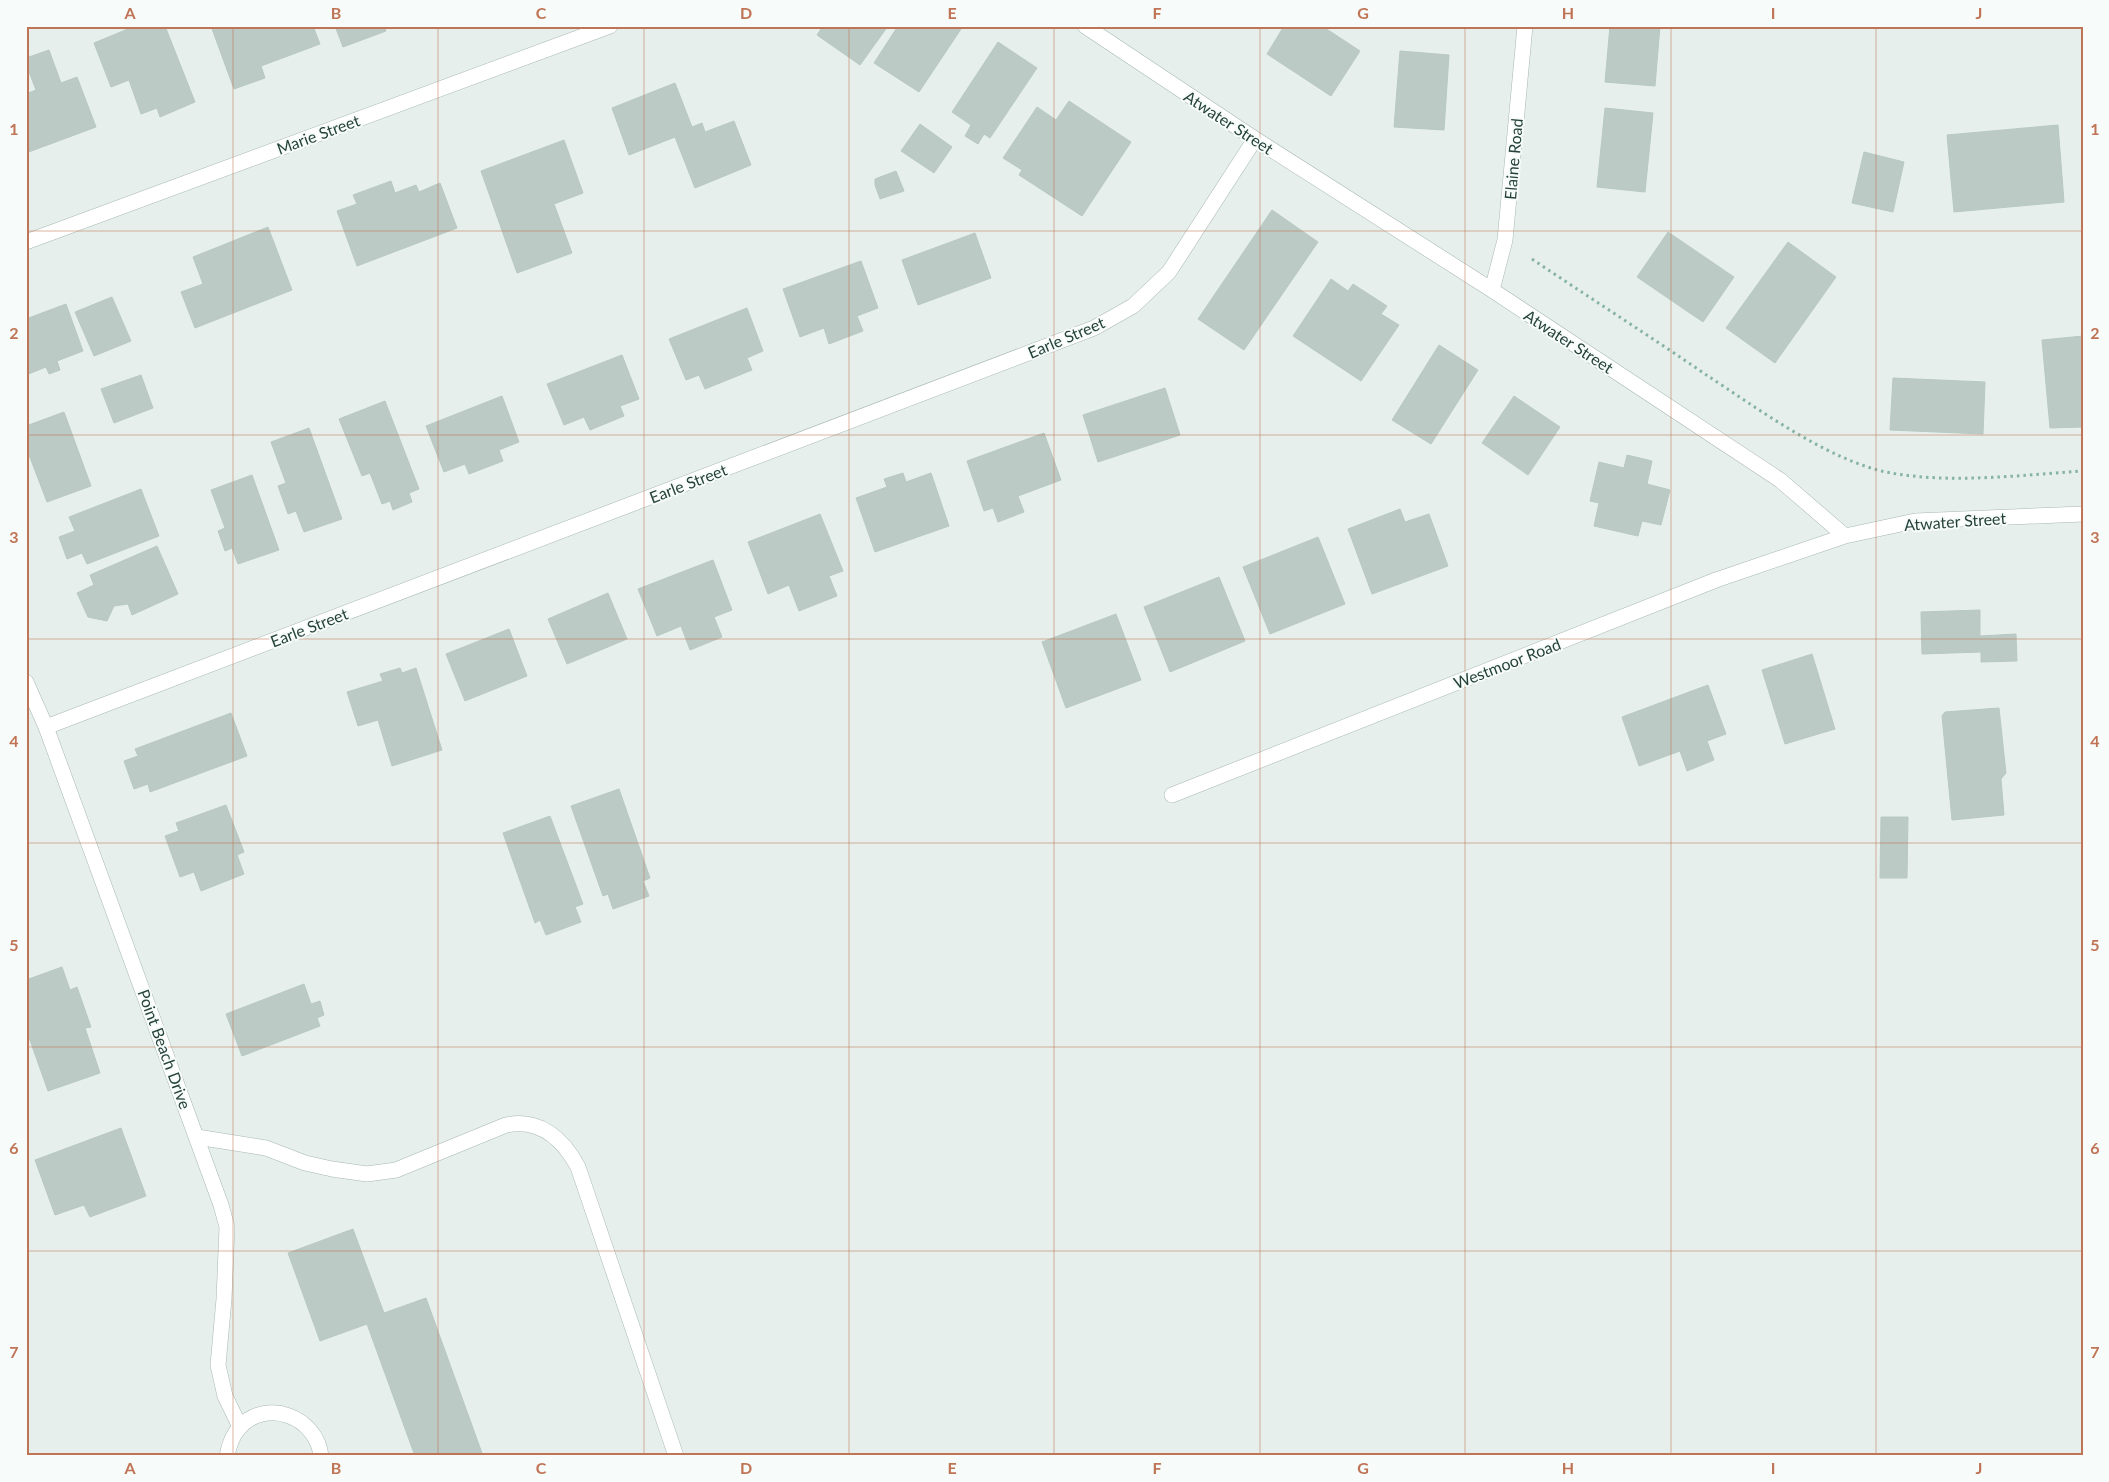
<svg xmlns="http://www.w3.org/2000/svg" width="2109" height="1482" viewBox="0 0 2109 1482" font-family="Lato,sans-serif">
  <style>
    .building { fill: #bbcac4; stroke: #b8c9c2 }
    .lines { fill: none; stroke-linecap: round; stroke-linejoin: round }
    .service-casing { stroke: #a8b8b2; stroke-width: 16 }
    .minor-casing { stroke: #a8b8b2; stroke-width: 16 }
    .path { stroke: #86b3a5; stroke-width: 3; stroke-dasharray: 2.5 4; stroke-linecap: butt }
    .service { stroke: #fff; stroke-width: 15 }
    .minor { stroke: #fff; stroke-width: 15 }
    .grid { fill: none; stroke: #c07456; stroke-width: 1; stroke-opacity: 0.55 }
    .labels { text-anchor: middle; dominant-baseline: central; stroke-width: 4; stroke-linejoin: round; paint-order: stroke }
    .street-label { font-size: 16px; fill: #24423a; stroke: #f7fbf9 }
    .neatline { fill: none; stroke: #c07456; stroke-width: 2 }
    .grid-label { font-size: 16px; text-anchor: middle; font-weight: bold; fill: #c07456 }
  </style>
  <rect width="100%" height="100%" fill="#e6efeb"/>
  <path class="building" d="M135,26h30l30,76 -35,15 -3,-9 -16,6 -12,-34 -18,7 -17,-44z
    M211,26h102l7,18 -59,22 4,12 -31,11z
    M335,26h49l2,5 -43,16z
    M823,26h65l-28,39 -43,-30z
    M898,26h65l-44,66 -45,-29z
    M1284,26h38l38,25 -29,45 -64,-42z
    M1610,26h50l-5,60 -50,-4z
    M998,42l39,26 -47,70 -6,-4 -6,10 -13,-8 6,-11 -19,-13z
    M49,50l12,33 16,-6 19,50 -70,26v-59l10,-4 -10,-26v-6z
    M1400,51l49,4 -5,75 -50,-3z
    M675,83l17,44 10,-4 3,9 29,-11 17,44 -56,23 -20,-51 -46,18 -17,-47z
    M1069,101l62,41 -49,74 -63,-41 3,-5 -19,-12 34,-51 19,13z
    M1605,108l48,5 -8,79 -48,-5z
    M920,124l32,23 -18,26 -33,-22z
    M2058,125l6,77 -110,10 -7,-77z
    M564,140l19,53 -29,11 18,49 -55,20 -36,-102z
    M1864,152l40,10 -11,50 -41,-9z
    M896,171l8,20 -24,8 -5,-14v-6z
    M391,181l4,12 21,-8 3,7 21,-9 17,45 -100,38 -20,-55 20,-7 -4,-9z
    M1272,210l46,32 -74,108 -46,-31z
    M268,227l24,63 -97,38 -14,-36 22,-8 -10,-27z
    M1668,232l66,45 -31,45 -66,-45z
    M975,233l16,45 -73,27 -16,-45z
    M1788,242l48,35 -61,86 -49,-35z
    M861,261l17,47 -21,8 6,15 -34,13 -5,-16 -24,9 -17,-48z
    M1331,279l17,12 5,-7 34,22 -6,8 18,11 -38,56 -68,-45z
    M112,297l19,44 -37,15 -19,-44z
    M66,304l17,47 -26,10 3,9 -11,4 -3,-7 -20,8v-56z
    M747,308l16,43 -16,7 5,12 -47,19 -6,-14 -13,5 -17,-41z
    M2083,336v91l-33,1 -8,-88z
    M1439,345l39,25 -47,74 -39,-24z
    M622,355l17,44 -19,7 4,10 -34,14 -6,-13 -20,8 -17,-41z
    M141,375l12,33 -39,15 -13,-34z
    M1893,378l92,4 -2,52 -93,-4z
    M1165,388l15,47 -82,27 -15,-47z
    M502,396l17,46 -20,8 4,11 -34,13 -4,-10 -21,8 -18,-46z
    M1514,396l46,31 -32,48 -46,-32z
    M385,401l34,88 -10,4 3,9 -19,8 -3,-9 -8,3 -12,-31 -8,3 -23,-57z
    M64,412l27,74 -44,16 -21,-55v-21z
    M309,428l33,91 -38,13 -8,-21 -8,3 -10,-28 8,-3 -15,-41z
    M1044,433l17,47 -43,16 6,16 -26,10 -5,-14 -9,3 -17,-50z
    M1627,455l25,6 -5,23 23,6 -9,35 -19,-4 -4,15 -44,-10 5,-23 -9,-2 9,-39 25,6z
    M903,473l3,9 25,-9 18,53 -74,26 -19,-54 31,-11 -3,-8z
    M252,475l27,75 -41,14 -6,-16 -7,3 -7,-20 7,-3 -14,-38z
    M141,489l18,47 -72,28 -5,-11 -15,6 -8,-22 16,-6 -6,-14z
    M1400,509l5,13 24,-8 19,52 -76,28 -24,-65z
    M820,514l23,57 -14,5 8,20 -38,15 -10,-26 -21,9 -20,-52z
    M1318,537l27,67 -75,30 -27,-67z
    M157,546l21,48 -46,21 -4,-11 -14,2 -7,15 -19,-4 -11,-24 17,-8 -4,-10z
    M713,560l19,50 -18,7 8,20 -32,13 -9,-24 -24,10 -19,-47z
    M1219,577l26,64 -75,31 -26,-65z
    M608,593l19,46 -60,25 -19,-45z
    M1980,610v26l36,-2 1,27 -36,1v-10l-59,2 -1,-42z
    M1116,614l25,66 -75,28 -24,-66z
    M509,629l18,47 -62,25 -19,-47z
    M1812,654l23,75 -50,15 -23,-74z
    M400,668l2,5 14,-5 26,82 -50,16 -14,-46 -20,6 -11,-34 36,-11 -3,-7z
    M1708,685l18,49 -19,7 7,19 -27,11 -7,-20 -41,15 -17,-49z
    M1999,708l7,65 -5,6 3,36 -52,5 -10,-104 3,-4z
    M231,713l16,43 -97,36 -2,-8 -14,5 -10,-28 14,-5 -3,-7z
    M619,789l31,89 -7,3 6,15 -36,13 -5,-15 -5,2 -32,-90z
    M226,805l18,47 -7,3 7,19 -43,17 -7,-19 -14,5 -15,-41 14,-5 -3,-8z
    M550,816l33,88 -8,3 6,15 -35,13 -6,-15 -5,3 -32,-90z
    M1881,817h27l-1,61h-27z
    M62,967l8,23 7,-3 14,40 -6,1 15,45 -52,18 -22,-62v-49z
    M304,984l7,20 9,-3 4,14 -7,3 3,8 -78,30 -16,-42z
    M121,1128l25,68 -56,21 -6,-12 -29,10 -20,-55z
    M353,1229l31,84 42,-15 57,158h-68l-48,-132 -47,17 -32,-88z"/>
  <g class="lines">
    <defs>
      <path id="service" d="M197,1137l69,11 39,15 27,6 35,5 29,-4 110,-45c34,-7 57,14 72,42l98,289"/>
      <path id="minor" d="M1085,26l170,113 237,151 288,190 65,56 70,-15 168,-7
        M26,242l584,-216
        M1492,290l13,-50 20,-214
        M26,682l20,45 175,478 6,22 -3,72 -6,66 7,31 15,31
        M46,727l1048,-399 39,-22 36,-34 86,-133
        M1172,795l544,-215 129,-44
        M227,1456c2,-11 5,-20 12,-28 27,-31 78,-11 82,28"/>
    </defs>
    <use href="#service" class="service-casing"/>
    <use href="#minor" class="minor-casing"/>
    <path class="path" d="M1532,259c58,39 116,76 173,115 52,34 125,88 186,99 62,11 129,2 192,-2"/>
    <use href="#service" class="service"/>
    <use href="#minor" class="minor"/>
  </g>
  <path class="grid" d="M233,26v1430M438,26v1430M644,26v1430M849,26v1430M1054,26v1430M1260,26v1430M1465,26v1430M1671,26v1430M1876,26v1430M26,231h2057M26,435h2057M26,639h2057M26,843h2057M26,1047h2057M26,1251h2057"/>
  <g class="labels">
    <g class="street-label">
      <text transform="translate(1229 122) rotate(33)">Atwater Street</text>
      <text transform="translate(318 134) rotate(-20)">Marie Street</text>
      <text transform="translate(1513 159) rotate(-85)">Elaine Road</text>
      <text transform="translate(1066 337) rotate(-23)">Earle Street</text>
      <text transform="translate(1569 341) rotate(33)">Atwater Street</text>
      <text transform="translate(688 483) rotate(-21)">Earle Street</text>
      <text transform="translate(1955 521) rotate(-4)">Atwater Street</text>
      <text transform="translate(309 627) rotate(-21)">Earle Street</text>
      <text transform="translate(1507 663) rotate(-21)">Westmoor Road</text>
      <text transform="translate(165 1049) rotate(70)">Point Beach Drive</text>
    </g>
  </g>
  <rect width="2109" height="1482" fill="none" stroke="#f7fbf9" stroke-width="55"/>
  <rect x="28" y="28" width="2054" height="1426" class="neatline"/>
  <g class="grid-label">
    <text x="130" y="19">A</text>
    <text x="336" y="19">B</text>
    <text x="541" y="19">C</text>
    <text x="746" y="19">D</text>
    <text x="952" y="19">E</text>
    <text x="1157" y="19">F</text>
    <text x="1363" y="19">G</text>
    <text x="1568" y="19">H</text>
    <text x="1773" y="19">I</text>
    <text x="1979" y="19">J</text>
    <text x="14" y="135">1</text>
    <text x="2095" y="135">1</text>
    <text x="14" y="339">2</text>
    <text x="2095" y="339">2</text>
    <text x="14" y="543">3</text>
    <text x="2095" y="543">3</text>
    <text x="14" y="747">4</text>
    <text x="2095" y="747">4</text>
    <text x="14" y="951">5</text>
    <text x="2095" y="951">5</text>
    <text x="14" y="1154">6</text>
    <text x="2095" y="1154">6</text>
    <text x="14" y="1358">7</text>
    <text x="2095" y="1358">7</text>
    <text x="130" y="1474">A</text>
    <text x="336" y="1474">B</text>
    <text x="541" y="1474">C</text>
    <text x="746" y="1474">D</text>
    <text x="952" y="1474">E</text>
    <text x="1157" y="1474">F</text>
    <text x="1363" y="1474">G</text>
    <text x="1568" y="1474">H</text>
    <text x="1773" y="1474">I</text>
    <text x="1979" y="1474">J</text>
  </g>
</svg>
